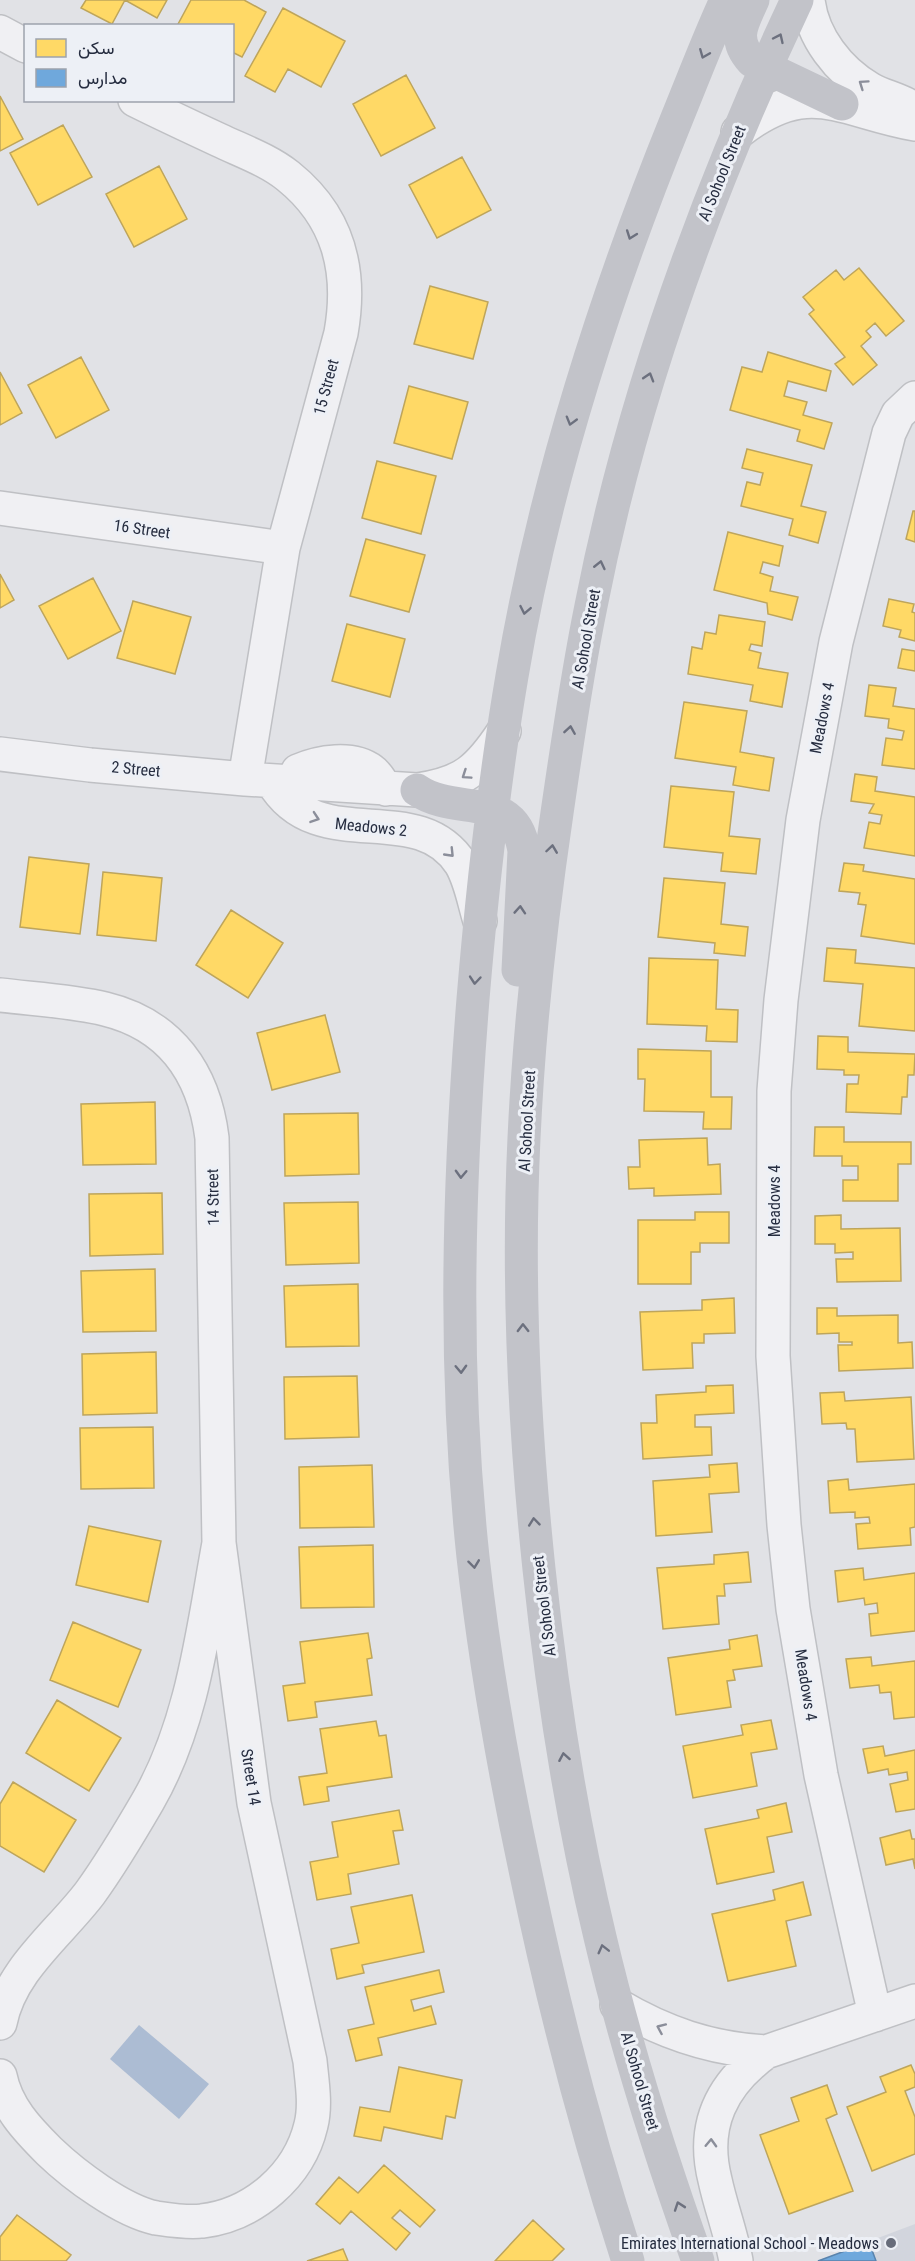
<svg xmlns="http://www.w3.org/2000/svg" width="915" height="2261" viewBox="0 0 915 2261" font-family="'Roboto Condensed',Vazirmatn,sans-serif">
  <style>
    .built { fill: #d2d5dd }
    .water { fill: #acbcd3 }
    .homes { fill: #ffd966; stroke: #bea55b; stroke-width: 1.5 }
    .schools { fill: #6fa8dc; stroke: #5983ad; stroke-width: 1.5 }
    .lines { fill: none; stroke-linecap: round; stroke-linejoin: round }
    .minor-casing { stroke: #bfc0c4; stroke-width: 36 }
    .minor { stroke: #f0f0f3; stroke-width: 33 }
    .secondary { stroke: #c2c3c9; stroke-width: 33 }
    .oneway { stroke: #6c707e }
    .oneway2 { stroke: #8b8e9a }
    .poi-dot { fill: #676c7a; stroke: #edf0f6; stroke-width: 2 }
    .labels { text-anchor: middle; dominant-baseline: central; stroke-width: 6; stroke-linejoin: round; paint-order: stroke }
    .street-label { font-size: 16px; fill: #262d40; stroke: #edf0f6 }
    .poi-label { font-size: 16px; fill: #262d40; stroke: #edf0f6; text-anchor: end }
  </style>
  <rect width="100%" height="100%" fill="#e1e2e6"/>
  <path class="built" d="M915,2224v37h-98z"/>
  <path class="water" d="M139,2025l70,59 -30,35 -69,-60z"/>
  <path class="homes" d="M86,0h81l-10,18 -32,-18 -13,24 -31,-16z
    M191,0h53l22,12 -24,45 -10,-5v-26h-55z
    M283,8l62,33 -24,46 -33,-18 -13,23 -30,-16z
    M406,75l29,53 -54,28 -28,-52z
    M0,96l23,43 -23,12z
    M63,125l29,52 -54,28 -28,-52z
    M462,157l29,53 -54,28 -28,-53z
    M159,166l28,53 -53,28 -28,-53z
    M859,268l45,53 -18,15 -11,-13 -9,8 5,6 -10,9 16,19 -24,20 -18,-21 10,-7 -36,-43 5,-4 -11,-13 33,-27 8,10z
    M430,286l58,16 -15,57 -59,-15z
    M768,352l63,19 -5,20 -38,-10 -4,15 23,6 -4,13 29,8 -8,26 -27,-8 3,-11 -70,-20 12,-43 20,5z
    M81,357l28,53 -53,28 -28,-53z
    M0,372l22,41 -22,12z
    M409,386l59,16 -16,57 -58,-16z
    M747,449l65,16 -11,41 25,6 -8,31 -29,-8 4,-16 -52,-13 6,-24 13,3 3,-12 -21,-5z
    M377,461l59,15 -15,58 -59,-16z
    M913,511h2v31l-9,-3z
    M728,532l55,14 -4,20 -16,-4 -3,11 13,4 -3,14 28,6 -6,23 -24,-6 -1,-11 -53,-13z
    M366,539l59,16 -16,57 -59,-16z
    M0,574l14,26 -14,8z
    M93,578l28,53 -53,28 -29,-53z
    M889,599l25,5 -2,8 3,1v28l-16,-4 2,-7 -18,-4z
    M133,601l58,16 -16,57 -58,-16z
    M719,615l46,7 -3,24 -11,-2 -2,6 12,3 -3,15 30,5 -6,34 -32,-6 3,-16 -65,-11 4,-27 10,2 3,-17 11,2z
    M347,624l58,15 -15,58 -58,-16z
    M902,649l13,2v20l-17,-3z
    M869,685l27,3 -3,18 22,3v60l-33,-4 4,-27 16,2 2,-9 -16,-3 1,-9 -24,-3z
    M684,702l63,9 -7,41 34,6 -5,33 -36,-6 3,-18 -61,-9z
    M855,774l22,3 -2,14 40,6v59l-51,-8 5,-26 11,2 2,-9 -13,-2 5,-9 -23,-3z
    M671,786l63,6 -5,44 31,3 -4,35 -35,-3 2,-18 -59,-6z
    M29,857l60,7 -9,70 -60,-7z
    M844,863l20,2 -1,6 52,8v65l-54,-8 5,-31 -8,-1 2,-11 -21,-2z
    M103,872l59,6 -6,63 -59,-6z
    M664,878l61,5 -4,41 27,3 -3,29 -31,-3 1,-10 -57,-6z
    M231,910l52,33 -35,55 -52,-33z
    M827,948l29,2 -1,13 60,5v63l-56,-5 4,-42 -39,-3z
    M649,958l69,2 -2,49 22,1 -1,32 -31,-1 1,-15 -60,-2z
    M325,1015l15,57 -68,18 -15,-57z
    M818,1036l30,1v15l67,2 -1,21h-6l-1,22h-5l-1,17 -55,-2 1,-28h11l1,-9h-15v-5l-27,-1z
    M638,1049l73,2v46h21l-1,32h-28l1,-17 -60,-1 1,-32h-7z
    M155,1102l1,62 -73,1 -2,-61z
    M358,1113l1,61 -74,2 -1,-62z
    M815,1127h29v15h67v22h-13v37h-55v-21h15v-14h-16v-10h-28z
    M707,1138l1,27 12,-1 1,30 -67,2v-8l-25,1 -1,-22h12l-1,-27z
    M162,1193l1,61 -73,2 -1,-62z
    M358,1202l1,61 -73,2 -2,-62z
    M695,1212h34v31h-29v9h-9v32h-53v-64h57z
    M841,1215v14l59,-1 1,53 -64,1 -1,-23h17v-7l-18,1v-9h-20v-28z
    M155,1269l1,62 -73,1 -2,-61z
    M358,1284l1,62 -73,1 -2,-61z
    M734,1298l1,35 -31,1v9h-12l1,25 -50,2 -3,-58 62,-2v-10z
    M817,1308h20v8l61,-1v28l14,-1 1,26 -74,3 -1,-26h14v-3h-13v-9l-22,1z
    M156,1352l1,61 -74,2 -1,-61z
    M357,1376l2,61 -74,2 -1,-62z
    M733,1385l1,28 -39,2v12h16l1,28 -69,4 -2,-36h16l-1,-28 50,-3v-6z
    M844,1392l1,9 66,-4 3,62 -57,3 -2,-33h-8l-1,-6 -24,1 -2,-31z
    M153,1427l1,61 -73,1 -1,-61z
    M737,1463l2,29 -30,2 3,38 -56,4 -3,-55 57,-4 -1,-12z
    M372,1465l2,62 -74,1 -1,-61z
    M848,1479l1,11 66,-6v43l-5,1 1,17 -53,4 -2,-25 14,-1 -1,-6 -14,1v-6l-25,1 -2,-32z
    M89,1526l72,15 -13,61 -72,-17z
    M373,1545l1,62 -73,1 -2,-61z
    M748,1552l3,30 -27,2 1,12h-8l2,28 -56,5 -6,-61 57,-4v-9z
    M863,1568l1,12 51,-7v58l-44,5 -2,-22 9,-1 -1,-10 -12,2 -1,-7 -26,4 -3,-31z
    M73,1622l68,28 -23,57 -68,-27z
    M368,1633l4,25 -5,1 5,36 -57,7 2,15 -29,4 -5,-35 22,-3 -5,-41z
    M757,1635l5,31 -29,4 2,10 -8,1 4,26 -55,8 -8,-57 62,-9 -1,-9z
    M871,1657l1,9 43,-5v56l-21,2 -3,-27 -11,1 -1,-8 -29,3 -4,-29z
    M57,1700l64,38 -32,53 -63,-38z
    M771,1720l6,29 -26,4 6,33 -64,12 -10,-52 60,-11 -2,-10z
    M376,1721l3,15 7,-1 6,42 -65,10 2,14 -25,4 -5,-28 28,-4 -7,-44z
    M883,1746l2,10 30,-6v59l-19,3 -6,-28 18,-4 -1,-8 -18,3 -1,-6 -20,4 -5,-24z
    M13,1782l63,38 -32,52 -44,-26v-42z
    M786,1803l6,29 -25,5 7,35 -57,12 -12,-55 54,-11 -2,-8z
    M399,1810l4,20 -10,1 6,33 -51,10 3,20 -34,6 -7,-38 28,-5 -6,-35z
    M910,1830l2,9h3v30l-2,-10 -27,6 -6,-27z
    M803,1882l8,33 -25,6 10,45 -68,15 -16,-67 63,-14 -2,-10z
    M412,1895l12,57 -62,13 2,8 -27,6 -6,-30 28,-6 -8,-36z
    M439,1970l5,22 -33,8 3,11 17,-5 5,18 -58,14 4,17 -26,6 -8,-31 26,-6 -9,-37z
    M911,2065l4,9v13l-10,4 10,26v37l-43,17 -25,-64 39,-15 -6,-15z
    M399,2067l63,13 -7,38 -9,-2 -4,23 -58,-12 -3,14 -27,-5 6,-29 30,5z
    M827,2085l10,29 -11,5 27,72 -64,23 -29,-79 39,-14 -8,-23z
    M384,2165l51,45 -15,17 -20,-17 -8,8 18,15 -14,17 -45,-39 -11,13 -24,-20 23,-27 19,16z
    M17,2215l54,40 -5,6h-66v-24z
    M533,2220l31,29 -12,12h-57z
    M343,2249l5,12h-41z"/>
  <path class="schools" d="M869,2242l7,19h-58z"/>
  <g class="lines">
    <defs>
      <path id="minor" d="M808,0c4,37 31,71 62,89 12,7 27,10 39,17
        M0,32l26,14
        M135,100c28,14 56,27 84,40 23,11 49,20 69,36 51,41 64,95 53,157l-58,215 -38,231
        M738,132c71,-56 103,-21 177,-8
        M0,508l283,40
        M0,754l90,11 155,14 172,11c46,-6 62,-21 87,-59
        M298,771c21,-9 54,-15 74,0 6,4 10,13 14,18
        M272,781c46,78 145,14 189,83 10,17 13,38 19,57
        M0,995c33,4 73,6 105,14 66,16 99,65 107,129l7,405
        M617,2005c47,28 94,44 149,47
        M875,2015l-54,-240 -28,-166 -9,-84 -11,-169 1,-265 7,-91 22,-180 33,-178 53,-209 9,-19 17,-16
        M0,2023c10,-53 59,-89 90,-130 21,-29 40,-61 58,-92 45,-78 55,-171 71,-258l35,260 56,258c2,21 6,44 1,64 -12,51 -58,90 -109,96 -14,2 -32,-1 -46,-3 -34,-7 -82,-43 -107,-67 -22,-22 -43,-44 -49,-75
        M736,2261c-5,-28 -15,-53 -21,-81 -14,-55 7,-96 51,-128l149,-51"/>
    </defs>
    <use href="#minor" class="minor-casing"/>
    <use href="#minor" class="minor"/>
    <path class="secondary" d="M753,0c-11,24 -21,39 -1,61l90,43
      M417,790c39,27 98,-1 107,61l-6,119
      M628,2261c-41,-126 -74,-253 -101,-382 -23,-107 -42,-214 -54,-322 -20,-188 -15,-370 0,-558 9,-108 21,-217 39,-323 32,-192 92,-378 165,-558 16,-39 31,-79 49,-118
      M698,2261c-38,-106 -72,-214 -98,-324 -29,-121 -48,-244 -61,-368 -15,-143 -22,-287 -15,-431 5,-108 17,-217 33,-325 10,-69 20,-139 34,-207 41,-210 115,-413 206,-606"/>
  </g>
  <defs><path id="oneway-chevron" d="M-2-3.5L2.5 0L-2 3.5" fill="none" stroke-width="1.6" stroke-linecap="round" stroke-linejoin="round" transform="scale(1.5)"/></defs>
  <g class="oneway">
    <use href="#oneway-chevron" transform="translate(779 38) rotate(-65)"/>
    <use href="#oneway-chevron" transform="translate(704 54) rotate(112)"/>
    <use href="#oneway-chevron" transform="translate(631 235) rotate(110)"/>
    <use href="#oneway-chevron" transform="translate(649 377) rotate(-73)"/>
    <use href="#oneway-chevron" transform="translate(571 421) rotate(106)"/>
    <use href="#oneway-chevron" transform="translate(600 565) rotate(-77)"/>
    <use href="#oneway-chevron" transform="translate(525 610) rotate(101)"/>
    <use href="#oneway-chevron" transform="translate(570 730) rotate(-81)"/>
    <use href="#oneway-chevron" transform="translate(552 849) rotate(-82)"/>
    <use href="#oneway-chevron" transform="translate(520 910) rotate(-86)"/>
    <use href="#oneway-chevron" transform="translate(475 980) rotate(95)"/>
    <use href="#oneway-chevron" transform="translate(461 1174) rotate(92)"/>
    <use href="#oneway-chevron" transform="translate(523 1328) rotate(-91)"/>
    <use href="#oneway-chevron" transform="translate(461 1369) rotate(88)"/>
    <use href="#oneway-chevron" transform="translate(534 1522) rotate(-96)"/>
    <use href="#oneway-chevron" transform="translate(474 1564) rotate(83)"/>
    <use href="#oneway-chevron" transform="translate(564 1757) rotate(-100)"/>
    <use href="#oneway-chevron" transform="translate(603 1949) rotate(-104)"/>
    <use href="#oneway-chevron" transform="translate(679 2206) rotate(-109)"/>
  </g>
  <g class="oneway2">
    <use href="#oneway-chevron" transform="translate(863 84) rotate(-145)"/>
    <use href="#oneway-chevron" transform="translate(466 775) rotate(146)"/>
    <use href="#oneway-chevron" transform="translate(315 818) rotate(19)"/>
    <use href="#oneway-chevron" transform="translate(450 853) rotate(46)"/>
    <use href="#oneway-chevron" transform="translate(661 2028) rotate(-156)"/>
    <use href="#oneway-chevron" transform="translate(711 2143) rotate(-88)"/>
  </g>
  <circle class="poi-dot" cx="891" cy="2243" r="6"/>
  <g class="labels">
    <g class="street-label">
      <text transform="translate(722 173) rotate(-68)">Al Sohool Street</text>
      <text transform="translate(326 387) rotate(-75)">15 Street</text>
      <text transform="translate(142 529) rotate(8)">16 Street</text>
      <text transform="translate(586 639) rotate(-80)">Al Sohool Street</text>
      <text transform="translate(822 718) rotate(-79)">Meadows 4</text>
      <text transform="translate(136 769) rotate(5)">2 Street</text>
      <text transform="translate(371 827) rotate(6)">Meadows 2</text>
      <text transform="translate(527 1121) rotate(-87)">Al Sohool Street</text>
      <text transform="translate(213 1197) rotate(-91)">14 Street</text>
      <text transform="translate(774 1201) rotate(-90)">Meadows 4</text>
      <text transform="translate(544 1606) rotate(-97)">Al Sohool Street</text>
      <text transform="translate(806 1685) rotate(81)">Meadows 4</text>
      <text transform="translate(251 1777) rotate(81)">Street 14</text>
      <text transform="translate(640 2081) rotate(74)">Al Sohool Street</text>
    </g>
    <g class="poi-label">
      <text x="879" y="2243">Emirates International School - Meadows</text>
    </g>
  </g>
  <rect x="24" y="24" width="210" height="78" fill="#edf0f6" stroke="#9da2ad" stroke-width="1.5"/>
  <rect x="36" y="39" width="30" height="18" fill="#ffd966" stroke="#9da2ad" stroke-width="1.5"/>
  <text x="78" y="54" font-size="18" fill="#262d40">سكن</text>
  <rect x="36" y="69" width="30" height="18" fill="#6fa8dc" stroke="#9da2ad" stroke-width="1.5"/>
  <text x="78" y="84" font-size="18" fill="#262d40">مدارس</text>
</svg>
